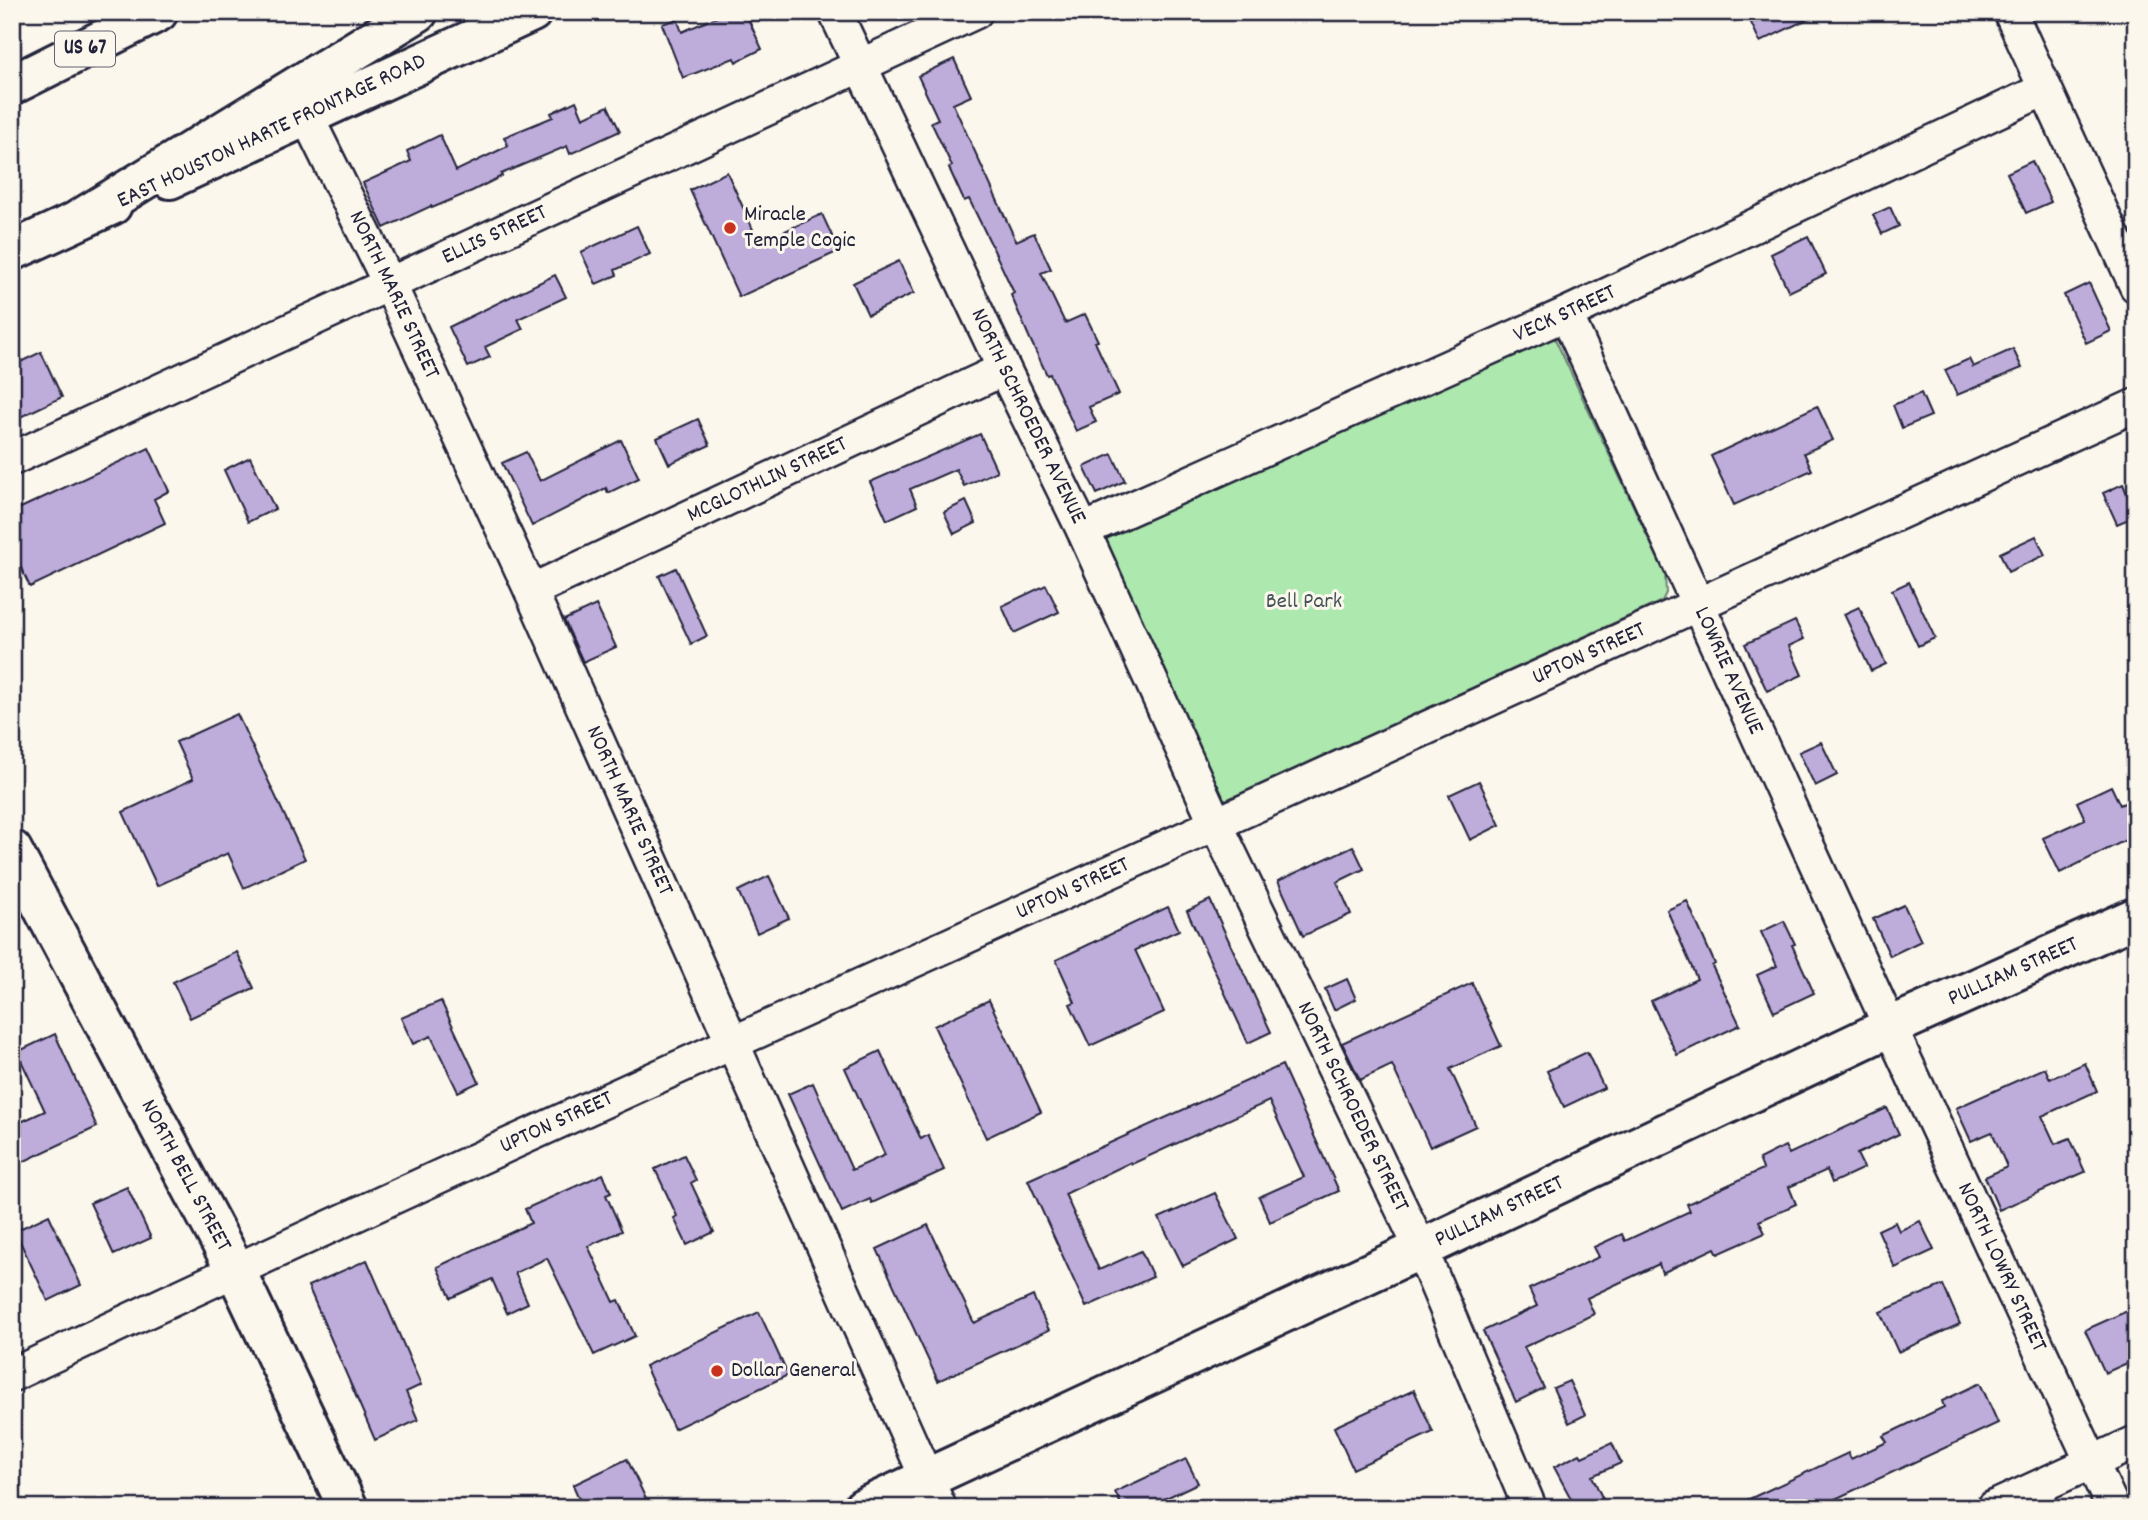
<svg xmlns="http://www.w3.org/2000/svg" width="2148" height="1520" viewBox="0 0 2148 1520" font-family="Dekko,sans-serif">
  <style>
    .green { fill: #ade8ae; stroke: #688574; stroke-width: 2 }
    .building { fill: #beacdb; stroke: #22223b; stroke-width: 2 }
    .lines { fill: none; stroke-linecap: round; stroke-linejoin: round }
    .minor-casing { stroke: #22223b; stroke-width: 37 }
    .major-casing { stroke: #22223b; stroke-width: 44 }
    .highway-casing { stroke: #22223b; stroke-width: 44 }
    .minor { stroke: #fbf7ec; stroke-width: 32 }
    .major { stroke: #fbf7ec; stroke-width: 38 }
    .highway { stroke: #fbf7ec; stroke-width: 38 }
    .poi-dot { fill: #c8321e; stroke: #fbf7ec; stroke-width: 2.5 }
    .labels { text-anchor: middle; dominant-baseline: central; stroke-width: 6; stroke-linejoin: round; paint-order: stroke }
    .shield { fill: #fbf7ec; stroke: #636270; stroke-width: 2 }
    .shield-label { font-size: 21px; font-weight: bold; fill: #22223b }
    .street-label { font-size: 23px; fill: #22223b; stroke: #fbf7ec }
    .poi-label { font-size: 23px; fill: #22223b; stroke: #fbf7ec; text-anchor: start }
    .park-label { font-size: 23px; fill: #455458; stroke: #fbf7ec }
  </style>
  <rect width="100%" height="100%" fill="#fbf7ec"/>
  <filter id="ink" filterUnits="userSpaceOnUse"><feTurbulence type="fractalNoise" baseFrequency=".0143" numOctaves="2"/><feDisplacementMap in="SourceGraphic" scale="14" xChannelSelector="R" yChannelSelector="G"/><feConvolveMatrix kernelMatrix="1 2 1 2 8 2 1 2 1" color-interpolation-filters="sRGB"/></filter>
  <g filter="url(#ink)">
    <path class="green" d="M1548,335l7,4 110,235 1,19 -4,8 -434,198h-9l-119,-261z"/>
    <path class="building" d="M728,12h17l17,37 -26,13 -2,-4 -51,20 -21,-54 15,-5 5,13z
      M1746,12h76l-62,30z
      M954,59l17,37 -18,8 63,137 18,-8 17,36 -10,4 24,50 20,-9 13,27 -3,1 24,52 -30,13 7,15 -20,9 -26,-57 -3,1 -17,-36 -19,-44 3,-2 -23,-49 -22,-45 -5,2 -15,-33 3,-2 -21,-44 7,-3 -20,-43z
      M576,101l7,17 25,-12 12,25 -50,23 -3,-8 -66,28 1,2 -30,15 -40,17 -1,-2 -47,22 -21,-45 48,-22 -4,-10 33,-16 16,36 52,-25 -4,-9 49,-20 -2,-4z
      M2032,161l19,41 -25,11 -19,-40z
      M727,172l32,71 63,-29 17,37 -100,46 -49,-107z
      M1890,207l9,19 -17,8 -9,-19z
      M637,226l13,28 -35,16 2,5 -21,9 -15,-32z
      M1808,236l18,38 -37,18 -18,-38z
      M899,261l15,32 -46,22 -15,-32z
      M555,275l11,22 -48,22 5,10 -38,18 5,10 -22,10 -19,-40z
      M2089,283l22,48 -25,12 -22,-48z
      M2013,349l9,19 -65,27 -12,-25 24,-11 4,8z
      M41,352l21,45 -50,24v-55z
      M1921,393l10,23 -29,12 -9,-23z
      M1817,406l16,34 -29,13 8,17 -78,35 -23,-49z
      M698,419l12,26 -41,19 -12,-26z
      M980,434l17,37 -33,15 -8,-17 -46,20 7,17 -30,14 -17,-38z
      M621,440l18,38 -31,15 -2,-5 -74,38 -30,-63 24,-11 14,29z
      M149,448l20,43 -15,8 11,24 -135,64 -18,-38v-37z
      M1112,454l13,27 -28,13 -13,-27z
      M250,457l25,52 -27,13 -24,-52z
      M2123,484l13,32 -19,8 -14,-31z
      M966,501l10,22 -22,11 -10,-22z
      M2036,536l9,19 -37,17 -8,-19z
      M676,568l31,68 -16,8 -32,-68z
      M1909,582l26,56 -17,8 -26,-56z
      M1046,585l13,27 -45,21 -12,-27z
      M596,605l20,42 -33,15 -19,-42z
      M1859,607l27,57 -15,7 -27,-57z
      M1795,621l9,18 -15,7 13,29 -35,16 -22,-47z
      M237,714l68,145 -61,29 -16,-35 -71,33 -34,-74 70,-33 -17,-37z
      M1821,742l16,33 -22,11 -16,-34z
      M1479,781l21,44 -30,15 -21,-45z
      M2111,786l9,19 16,-7v37l-76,38 -17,-35 42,-19 -8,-17z
      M1353,846l11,23 -27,13 14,32 -48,22 -25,-55z
      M769,876l20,42 -32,15 -19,-42z
      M1210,900l61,132 -23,11 -61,-132z
      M1687,901l28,63 -3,2 28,59 -63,30 -26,-54 46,-22 -30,-69z
      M1904,905l17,36 -31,15 -17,-37z
      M1168,907l11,23 -44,20 29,62 -74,34 -20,-42 5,-2 -19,-42z
      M1784,921l11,23 -3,1 22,48 -40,19 -17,-37 20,-9 -16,-34z
      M237,952l17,36 -64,30 -17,-36z
      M1347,979l9,20 -22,11 -9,-21z
      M1472,983l29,63 -51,23 26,57 -46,21 -38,-82 -32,15 -18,-37z
      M989,1000l52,112 -55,26 -52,-112z
      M441,1001l38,81 -21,10 -27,-56 -18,8 -12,-26z
      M55,1034l42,93 -85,40v-41l33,-15 -28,-59z
      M880,1051l41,88 7,-4 16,35 -72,33 -2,-4 -28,13 -54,-118 25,-11 39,87 33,-15 -40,-87z
      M1587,1052l17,36 -40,19 -17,-36z
      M2085,1063l12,28 -55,25 13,28 15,-6 15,34 -86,38 -14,-33 22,-10 -15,-35 -21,9 -15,-33 89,-40 5,11z
      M1282,1065l57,126 -69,31 -11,-25 45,-20 -35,-76 -137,63 -1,-2 -66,32 34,76 42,-19 12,26 -67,30 -58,-127z
      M1887,1108l12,26 -42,20 7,14 -32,15 -5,-13 -38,17 7,17 -37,17 6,12 -47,21 -3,-6 -53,25 -3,-9 -72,34 7,16 -70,33 20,41 -28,14 -33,-71 54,-25 -8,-17 70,-32 -5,-10 28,-13 3,7 65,-30 -3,-7 76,-35 -4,-10 26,-13 4,8z
      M684,1155l12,25 -5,3 23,49 -27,13 -13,-27 3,-2 -22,-47z
      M603,1174l8,19 -5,2 16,36 -34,15 26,56 5,-2 16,36 -41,19 -47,-97 -32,15 13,30 -21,10 -15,-34 -41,19 -14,-31 94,-44 -6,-14z
      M127,1187l24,51 -37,17 -24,-52z
      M1215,1193l23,46 -55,27 -24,-48z
      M49,1215l32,70 -33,16 -33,-70z
      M1920,1221l14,29 -39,18 -17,-38 17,-8 4,9z
      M928,1225l46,98 59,-27 16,34 -111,51 -61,-132z
      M367,1260l54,125 -15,7 12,28 -43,20 -67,-154z
      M1943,1285l17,39 -62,28 -18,-40z
      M2136,1307v52l-31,14 -20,-43z
      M759,1312l29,63 -114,54 -29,-63z
      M1569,1381l16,34 -16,8 -16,-35z
      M1980,1383l18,40 -182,85h-86l118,-55 3,6 36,-17 -4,-6 61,-29 -2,-6z
      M1414,1390l19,42 -80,37 -19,-42z
      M1612,1443l9,20 -29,13 15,32h-31l-22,-41 26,-13 2,3z
      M627,1459l19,40 -20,9h-43l-10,-23z
      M1186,1459l12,24 -53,25h-22l-8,-16z"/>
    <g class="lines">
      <defs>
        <g id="minor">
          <path id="s1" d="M835,12l169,357 79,161 133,294 205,425 109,259"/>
          <path d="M2010,12l126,274"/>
          <path id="s2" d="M307,117l83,168 141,306 409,917"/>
          <path id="s3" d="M1566,314l324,713 223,481"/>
          <path id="s4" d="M12,459l964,-447"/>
          <path id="s5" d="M1083,530l483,-216 479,-225"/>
          <path id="s6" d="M531,591l473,-222"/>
          <path id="s7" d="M12,1375c400,-189 803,-369 1206,-552 306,-139 612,-279 918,-418"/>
          <path d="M1992,1508l144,-66"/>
        </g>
        <g id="major">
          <path d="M170,179l362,-167"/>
          <path d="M12,251l100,-46"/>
          <path id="s8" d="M12,850l223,419 113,239"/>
          <path id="s9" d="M863,1508l558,-259 469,-222 246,-110"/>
        </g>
        <path id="highway" d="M12,85l146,-73
          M80,219l338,-207"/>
      </defs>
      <use href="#minor" class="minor-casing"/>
      <use href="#major" class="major-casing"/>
      <use href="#highway" class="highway-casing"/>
      <use href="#minor" class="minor"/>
      <use href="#major" class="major"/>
      <use href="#highway" class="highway"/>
    </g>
  </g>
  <g class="poi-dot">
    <circle cx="730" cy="228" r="7"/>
    <circle cx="717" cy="1371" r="7"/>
  </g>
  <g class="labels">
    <rect class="shield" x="55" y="31.5" width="60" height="35" rx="5"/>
    <g class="shield-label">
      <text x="85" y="49">US 67</text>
    </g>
    <g class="street-label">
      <text transform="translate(272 132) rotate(-25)">EAST HOUSTON HARTE FRONTAGE ROAD</text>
      <text stroke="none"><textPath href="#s4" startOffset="532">ELLIS STREET</textPath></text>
      <text stroke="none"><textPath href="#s2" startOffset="198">NORTH MARIE STREET</textPath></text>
      <text stroke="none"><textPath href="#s5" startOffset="528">VECK STREET</textPath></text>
      <text stroke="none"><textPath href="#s1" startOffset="448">NORTH SCHROEDER AVENUE</textPath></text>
      <text stroke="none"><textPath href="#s6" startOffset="261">MCGLOTHLIN STREET</textPath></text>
      <text stroke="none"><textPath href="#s7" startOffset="1734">UPTON STREET</textPath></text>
      <text stroke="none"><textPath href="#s3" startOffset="392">LOWRIE AVENUE</textPath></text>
      <text stroke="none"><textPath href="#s2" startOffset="765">NORTH MARIE STREET</textPath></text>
      <text stroke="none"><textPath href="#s7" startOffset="1167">UPTON STREET</textPath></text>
      <text stroke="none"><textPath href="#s9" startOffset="1269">PULLIAM STREET</textPath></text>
      <text stroke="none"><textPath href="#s1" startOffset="1211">NORTH SCHROEDER STREET</textPath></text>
      <text stroke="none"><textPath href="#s7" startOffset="600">UPTON STREET</textPath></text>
      <text stroke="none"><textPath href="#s8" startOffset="369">NORTH BELL STREET</textPath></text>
      <text stroke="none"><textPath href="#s9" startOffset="702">PULLIAM STREET</textPath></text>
      <text stroke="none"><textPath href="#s3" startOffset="1048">NORTH LOWRY STREET</textPath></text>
    </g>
    <g class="poi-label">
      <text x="744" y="215">Miracle<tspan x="744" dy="26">Temple Cogic</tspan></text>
      <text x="731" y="1371">Dollar General</text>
    </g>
    <g class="park-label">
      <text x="1304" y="602">Bell Park</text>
    </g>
  </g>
  <rect width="2148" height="1520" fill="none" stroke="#fbf7ec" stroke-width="42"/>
  <rect x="21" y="21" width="2106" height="1478" fill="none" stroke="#22223b" stroke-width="2.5" filter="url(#ink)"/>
</svg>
